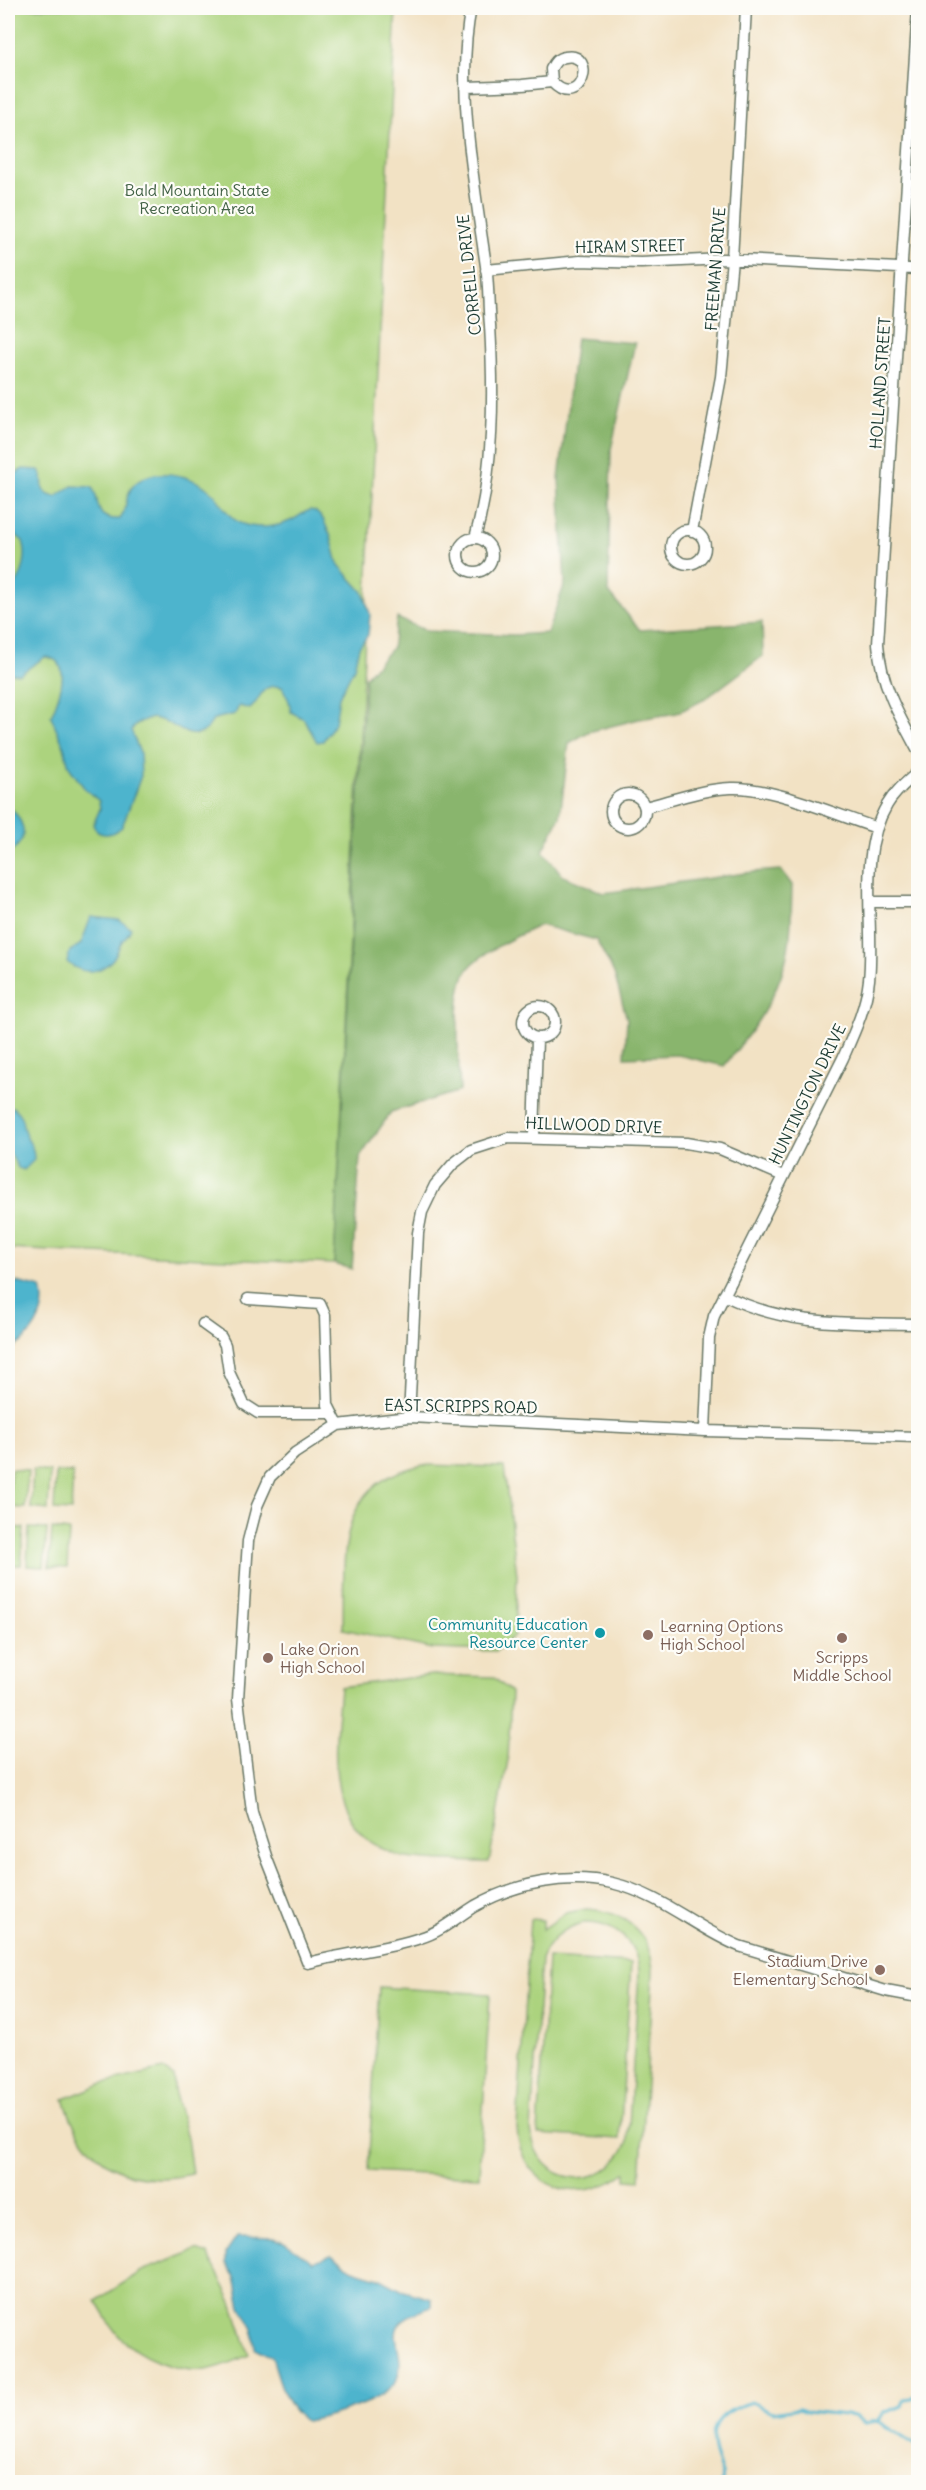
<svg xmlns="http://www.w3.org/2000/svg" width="926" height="2490" viewBox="0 0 926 2490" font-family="Delius,sans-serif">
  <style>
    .green { fill: #acd37e; stroke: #668859; stroke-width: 1.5; fill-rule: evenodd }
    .forest { fill: #89b56d; stroke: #547950; stroke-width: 1.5 }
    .water { fill: #4eb4cd; stroke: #367880; stroke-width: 1.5 }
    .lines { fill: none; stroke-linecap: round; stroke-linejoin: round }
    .stream { stroke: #4eb4cd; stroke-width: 3 }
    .minor-casing { stroke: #697766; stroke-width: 13 }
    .minor { stroke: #fff; stroke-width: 10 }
    .culture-dot { fill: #0f9aa8; stroke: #fdfcf7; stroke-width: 2 }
    .education-dot { fill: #8d6e63; stroke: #fdfcf7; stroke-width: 2 }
    .labels { text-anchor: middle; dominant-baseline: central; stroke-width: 4.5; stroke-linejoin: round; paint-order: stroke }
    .park-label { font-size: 16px; fill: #426246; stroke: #fdfcf7 }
    .street-label { font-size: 16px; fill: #1f3d34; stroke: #fdfcf7 }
    .culture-label { font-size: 16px; fill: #0d838f; stroke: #fdfcf7; text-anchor: end }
    .education-label { font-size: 16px; fill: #785e54; stroke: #fdfcf7; text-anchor: start }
  </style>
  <rect width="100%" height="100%" fill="#fdfcf7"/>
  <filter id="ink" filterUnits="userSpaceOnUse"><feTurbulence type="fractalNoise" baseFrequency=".0167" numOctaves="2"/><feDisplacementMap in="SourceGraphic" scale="12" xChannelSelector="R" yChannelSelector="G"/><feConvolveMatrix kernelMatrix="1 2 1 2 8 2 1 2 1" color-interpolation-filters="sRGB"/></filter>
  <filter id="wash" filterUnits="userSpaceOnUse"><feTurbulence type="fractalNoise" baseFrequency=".008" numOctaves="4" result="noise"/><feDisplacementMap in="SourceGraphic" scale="24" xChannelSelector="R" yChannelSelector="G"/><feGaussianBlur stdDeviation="1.35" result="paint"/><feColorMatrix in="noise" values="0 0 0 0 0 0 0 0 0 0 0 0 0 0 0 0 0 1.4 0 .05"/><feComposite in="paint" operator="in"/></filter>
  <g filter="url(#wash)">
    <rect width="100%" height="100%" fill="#f2e2c4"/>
    <path class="green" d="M8,8h388l-62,1256 -326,-15z
      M423,1465l81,2 13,108 -2,60 -19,16 -63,-2 -90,-20c2,-72 -10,-147 80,-164z
      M11,1469l17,1 -3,38 -17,-1z
      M33,1470l17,2 -2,38 -17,-2z
      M56,1472l17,1 -2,38 -17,-1z
      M8,1527l16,1 -3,37h-13z
      M29,1528l18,1 -3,38 -17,-1z
      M52,1529l17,2 -2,37 -18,-1z
      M432,1675l61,2 18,15 -3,68 -19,102c-27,-1 -55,0 -82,-4 -9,-1 -18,-6 -26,-10 -59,-30 -45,-106 -41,-161z
      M586,1909c38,2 65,23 67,63l-13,209 -14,-1v-8c-45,36 -106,18 -109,-44l13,-209 13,1v9l23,-16zM583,1923c30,-1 55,18 56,50l-11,168c-22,54 -92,47 -97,-11l10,-171c8,-20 22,-31 42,-36z
      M548,1958l83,5 -11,176 -82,-5z
      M379,1987l111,7 -11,183 -111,-6z
      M163,2069l11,8v13l13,48 5,36c-65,15 -109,-12 -128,-75l40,-16z
      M196,2250l12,4 24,48 17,53c-14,6 -28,13 -44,15 -29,2 -66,-12 -86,-34 -9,-9 -15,-24 -23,-35l46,-30z"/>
    <path class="forest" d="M576,338l59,5 -24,106 -3,142 32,39 122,-8 1,34 -58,43 -28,14 -38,6 -51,13 -19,11 -9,74 -17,34 20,25 41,17 149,-21 28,-2 11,15c-1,26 0,54 -7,78 -11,40 -35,71 -61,103l-46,-11 -53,2 2,-38 -13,-46 -18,-33 -56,-15c-20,10 -57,26 -71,43 -17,20 -10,96 -9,123l-69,21 -31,45 -8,112 -18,-5 31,-587 27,-29 5,-30 30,13 87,4 33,-2 18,-50 -6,-104z"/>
    <path class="water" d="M23,469l16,1 3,5 1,15 6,5 7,2 16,-11 20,1c10,16 0,33 28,32 8,-10 4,-23 13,-33 18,-21 58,-12 76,4 13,9 16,26 31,33 15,6 35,5 50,-2 7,-3 12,-8 20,-11l5,1 8,8 8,18 7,27 25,28 7,22 -2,21 -9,12 -5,21 -15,29 -4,26 -12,18 -6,1 -13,-23 -13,-7 -2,-11 -7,-14c-23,-4 -19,11 -32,22l-11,-3 -4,8 -21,5c-4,5 -7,12 -13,14 -21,10 -42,-35 -70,-3l9,23 1,23 -19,51c-10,8 -22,12 -29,-2l7,-16 -1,-8 -14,-12 -16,-22 -5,-20 -13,-31c7,-16 24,-57 -6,-59l-25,17 -12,-1v-82c15,-9 20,-34 15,-50l-15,-12v-51z
      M8,810h5c16,20 13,30 -5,45z
      M91,917l28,3 12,8c-2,8 -7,9 -10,15 -3,5 -4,12 -9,17 -13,15 -31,14 -45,2l3,-11 11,-7z
      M13,1107c14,12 7,19 14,31 5,9 7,11 7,22l-10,10 -6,-2 -10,-19v-40z
      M8,1280l33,8c8,26 -11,52 -33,63z
      M237,2237l37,1 10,4 29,20 18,-7 25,16 23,7 22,12 31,9v8c-62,18 -22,36 -35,72 -8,22 -70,38 -92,42 -21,-15 -25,-40 -33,-64l-17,-9 -2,-19 -12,-22 -6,-30 -9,-14v-10z"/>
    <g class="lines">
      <path class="stream" d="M877,2421l7,-8 18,-7 2,-6 8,-1 6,-5
        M722,2482c2,-9 -2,-13 -5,-22 -12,-33 2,-48 34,-58l22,10 26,-4 8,3 47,5 11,7 12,-2 41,26"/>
    </g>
  </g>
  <g filter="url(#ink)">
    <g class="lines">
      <defs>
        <path id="minor" d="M471,8c-16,75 4,181 15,258 3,20 2,40 4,59 4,70 4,146 -15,213
          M918,8l-40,636c3,41 21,72 40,107
          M467,87l55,-2 30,-3c29,31 47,-31 13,-25 -8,1 -11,6 -14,12l1,13
          M486,270l94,-9 61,2 82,-4 195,10
          M671 547a17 17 0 1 1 34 0a17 17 0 1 1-34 0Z
          M692,531l29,-154 11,-118 14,-251
          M458 555a17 17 0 1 1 34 0a17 17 0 1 1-34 0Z
          M611 811a17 17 0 1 1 34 0a17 17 0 1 1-34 0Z
          M646,807c27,-7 56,-18 85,-19 39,-2 106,27 146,40
          M870,902h48
          M523 1022a16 16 0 1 1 32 0a16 16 0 1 1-32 0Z
          M534,1137l3,-98
          M724,1295c63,32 126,28 194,29
          M248,1299l72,5 5,11 3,90 10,20
          M203,1324l18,13 4,8 4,27 15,32 14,9h74
          M409,1417l9,-184 4,-21 13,-27 18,-21 18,-14 37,-12 178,5 34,6 63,27
          M705,1431l4,-93 5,-22 129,-258c11,-25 23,-50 26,-78 6,-56 -12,-125 18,-175 8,-14 20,-23 31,-33
          M918,1437l-213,-6 -296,-14 -71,8 -43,28 -25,24 -13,29 -9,35 -10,158 14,113 15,47 41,104c37,-10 76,-13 112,-25 21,-6 37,-21 55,-32 40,-23 92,-33 137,-23 50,12 82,44 127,63l147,45 32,6"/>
      </defs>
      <use href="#minor" class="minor-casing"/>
      <use href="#minor" class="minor"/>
    </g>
  </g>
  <circle class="culture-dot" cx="600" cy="1633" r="6"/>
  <g class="education-dot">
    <circle cx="648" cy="1635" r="6"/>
    <circle cx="842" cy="1638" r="6"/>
    <circle cx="268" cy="1658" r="6"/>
    <circle cx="880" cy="1970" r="6"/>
  </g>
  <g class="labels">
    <g class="park-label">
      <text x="197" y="190">Bald Mountain State<tspan x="197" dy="18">Recreation Area</tspan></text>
    </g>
    <g class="street-label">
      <text transform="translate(630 246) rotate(-1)">HIRAM STREET</text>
      <text transform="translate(715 269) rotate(-86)">FREEMAN DRIVE</text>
      <text transform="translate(469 275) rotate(-96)">CORRELL DRIVE</text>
      <text transform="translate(880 383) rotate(-86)">HOLLAND STREET</text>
      <text transform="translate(807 1094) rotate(-64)">HUNTINGTON DRIVE</text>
      <text transform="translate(594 1125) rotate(2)">HILLWOOD DRIVE</text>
      <text transform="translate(461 1406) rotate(1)">EAST SCRIPPS ROAD</text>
    </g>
    <g class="culture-label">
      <text x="588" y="1624">Community Education<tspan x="588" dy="18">Resource Center</tspan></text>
    </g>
    <g class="education-label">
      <text x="660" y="1626">Learning Options<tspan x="660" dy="18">High School</tspan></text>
      <text x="280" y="1649">Lake Orion<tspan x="280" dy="18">High School</tspan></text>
      <text x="842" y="1657" text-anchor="middle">Scripps<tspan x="842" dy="18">Middle School</tspan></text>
      <text x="868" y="1961" text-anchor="end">Stadium Drive<tspan x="868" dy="18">Elementary School</tspan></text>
    </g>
  </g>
  <rect width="926" height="2490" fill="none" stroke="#fdfcf7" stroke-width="30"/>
</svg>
